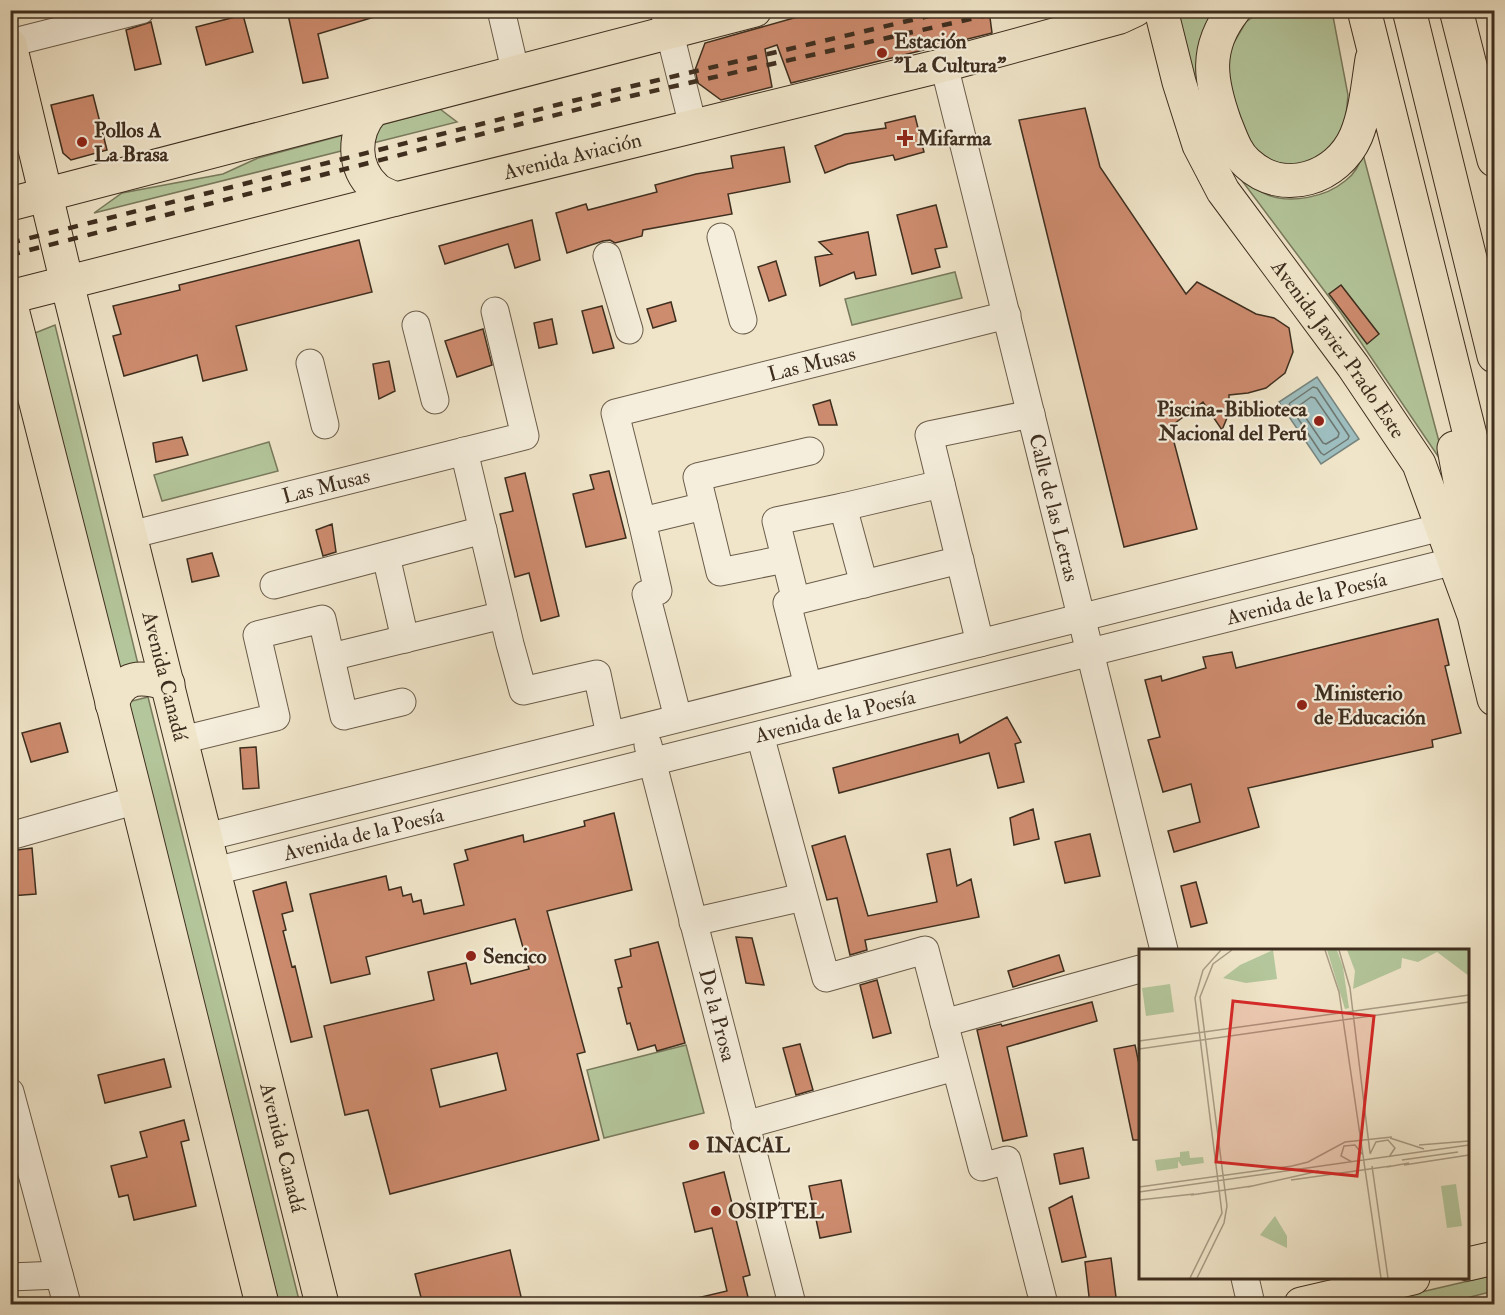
<svg xmlns="http://www.w3.org/2000/svg" width="1505" height="1315" viewBox="0 0 1505 1315" font-family="'IM FELL Double Pica',serif">
  <style>
    .green { fill: #b4c69b; stroke: #797a5d; stroke-width: 1.5 }
    .water { fill: #9dbdbe; stroke: #77847e; stroke-width: 1.5 }
    .lines { fill: none; stroke-linecap: round; stroke-linejoin: round }
    .shore { stroke: #6e766e; stroke-width: 1.5 }
    .building { fill: #ce8c6f; stroke: #3e2e1f; stroke-width: 1.5; fill-rule: evenodd }
    .minor-casing { stroke: #6a5c4a; stroke-width: 29 }
    .major-casing { stroke: #3e2e1f; stroke-width: 35 }
    .highway-casing { stroke: #3e2e1f; stroke-width: 35 }
    .minor { stroke: #f5eedc; stroke-width: 27 }
    .major { stroke: #f0e5c9; stroke-width: 33 }
    .highway { stroke: #f0e5c9; stroke-width: 33 }
    .rail { stroke: #3e2e1f; stroke-width: 4.5; stroke-dasharray: 10 10; stroke-linecap: butt }
    .poi-dot { fill: #8f2418; stroke: #f5eedc; stroke-width: 2 }
    .labels { text-anchor: middle; dominant-baseline: central; stroke-width: 4.5; stroke-linejoin: round; paint-order: stroke }
    .poi-label { font-size: 21px; font-weight: bold; fill: #3e2e1f; stroke: #f5eedc; text-anchor: start }
    .street-label { font-size: 21px; fill: #3e2e1f; stroke: #f5eedc }
    .inset-road { fill: none; stroke: #a99c85; stroke-width: 1.5 }
    .view { fill: #d62828; fill-opacity: 0.15; stroke: #d62828; stroke-width: 3 }
    .inset-edge { fill: none; stroke: #3e2e1f; stroke-width: 3 }
  </style>
  <rect width="100%" height="100%" fill="#f0e5c9"/>
  <filter id="stains"><feTurbulence type="fractalNoise" baseFrequency=".00333" numOctaves="4"/><feColorMatrix values="0 0 0 0 .2 0 0 0 0 .09 0 0 0 0 .02 0 0 0 .5 -.17"/></filter>
  <radialGradient id="worn" r=".72"><stop offset=".6" stop-color="#630" stop-opacity="0"/><stop offset="1" stop-color="#630" stop-opacity=".3"/></radialGradient>
  <path class="green" d="M1171,11h49l-19,88z
    M1261,11h71l16,84 -3,32 -11,24 -19,12 -38,2 -28,-21 -11,-27 -12,-52 7,-21 13,-22z
    M440,109l17,13 -363,91 28,-20 101,-19 35,-16z
    M1363,154l83,314 -105,-155 -101,-135c9,6 18,13 28,17 23,9 58,2 77,-14 10,-7 14,-16 18,-27z
    M955,272l7,26 -110,27 -7,-26z
    M55,325l83,339 -23,10 -80,-341z
    M269,442l9,29 -116,30 -8,-26z
    M148,697l152,607h-21l-151,-602z
    M686,1045l18,68 -100,25 -17,-68z
    M1494,1275v16l-51,13h-73z"/>
  <path class="water" d="M1317,377l42,62 -38,25 -42,-62z"/>
  <g class="lines">
    <path class="shore" d="M1313,387l4,1 32,48 -1,3 -24,16 -3,-2 -32,-48 1,-2z
      M1311,397l4,1 24,35 -1,4 -12,7 -3,-1 -24,-35 1,-3z"/>
  </g>
  <path class="building" d="M287,10h94v5l-63,19 10,44 -25,5z
    M822,10h167l3,23 -201,50 -14,-38 -12,4 7,38 -51,13 -23,-17 -3,-13 10,-27z
    M243,15l10,37 -47,13 -10,-38z
    M151,22l10,42 -26,6 -9,-40z
    M93,95l14,55 -36,10 -8,-7 -12,-48z
    M1085,108l15,59 86,127 11,-12 59,32 18,4 15,10 4,24 -8,21 -19,15 -18,5 -19,2v18l-7,17 -19,-28 -33,25 27,102 -73,18 -105,-427z
    M915,116l9,36 -29,8 -2,-5 -45,9 -23,9 -10,-27 30,-12 41,-6 -1,-5z
    M784,147l6,35 -62,12 4,20 -89,16 -1,6 -27,7 -5,-3 -7,1 -36,12 -11,-40 30,-9 2,6 69,-18 -2,-7 41,-11 37,-6 -2,-12z
    M936,205l11,42 -12,2 5,18 -28,7 -15,-59z
    M532,220l8,40 -25,8 -7,-24 -63,20 -6,-18z
    M868,232l8,43 -20,4 -2,-7 -34,14 -5,-29 17,-3 -13,-12z
    M359,240l13,52 -136,34 11,44 -44,11 -6,-26 -73,21 -11,-40 8,-2 -8,-28 67,-16 -1,-5z
    M776,261l10,34 -17,6 -11,-34z
    M1341,285l38,49 -12,10 -38,-50z
    M671,302l5,19 -23,7 -6,-19z
    M602,306l12,42 -21,5 -11,-42z
    M552,319l5,25 -18,4 -5,-25z
    M483,329l9,36 -35,12 -12,-36z
    M389,361l6,30 -16,8 -6,-35z
    M830,400l7,25h-18l-6,-20z
    M182,437l6,18 -32,7 -3,-19z
    M609,471l17,67 -40,9 -13,-53 21,-5 -4,-14z
    M525,473l34,143 -18,5 -12,-48 -14,4 -15,-63 13,-3 -8,-33z
    M332,524l4,28 -13,4 -7,-26z
    M212,553l7,23 -27,6 -5,-23z
    M1438,619l11,46 -4,1 16,67 -29,7 1,7 -185,41 11,39 -85,25 -6,-21 32,-9 -9,-38 -28,8 -15,-52 12,-3 -15,-57 16,-4 1,5 44,-13 -3,-11 29,-5 4,16z
    M1007,717l14,25 -6,2 9,38 -26,6 -9,-35 -150,40 -6,-25 125,-34 2,9z
    M60,723l8,29 -37,10 -9,-29z
    M256,747l3,41 -16,1 -3,-41z
    M1033,809l6,30 -25,6 -4,-27z
    M614,813l18,77 -85,21 38,141 -8,2 22,86 -209,54 -22,-84 -23,5 -21,-89 110,-26 -6,-28 38,-9 5,21 58,-15 -14,-50 -149,38 4,17 -39,9 -21,-89 76,-18 3,14 12,-3 2,9 8,-2 2,8 8,-2 3,14 40,-9 -10,-41 14,-4 -3,-10 58,-15 1,7 61,-16 -1,-5zM497,1053l9,37 -66,17 -9,-38z
    M1090,834l10,42 -35,7 -10,-41z
    M845,836l23,80 69,-14 -10,-48 23,-5 7,37 14,-7 8,38 -114,23 2,10 -17,5 -13,-57 -10,2 -15,-54z
    M32,848l4,46 -26,2v-45z
    M286,882l7,29 -11,3 4,16 -3,1 9,36 3,-1 17,71 -21,5 -38,-151z
    M1196,882l11,41 -16,4 -10,-41z
    M736,937l16,1 12,47 -18,-2z
    M658,942l27,101 -28,8 -2,-6 -17,5 -8,-27 -3,1 -9,-36 4,-1 -7,-27 16,-4 -1,-7z
    M1059,955l5,16 -51,16 -5,-16z
    M877,980l14,53 -18,5 -13,-53z
    M1092,1002l5,19 -90,26 20,89 -24,5 -26,-111 24,-6 1,2z
    M800,1044l13,46 -17,5 -13,-47z
    M1135,1045l5,24v71h-7l-19,-91z
    M164,1059l7,28 -66,16 -7,-28z
    M184,1120l5,20 -8,2 15,64 -62,14 -6,-25 -9,2 -8,-31 36,-9 -7,-25z
    M1083,1148l6,30 -29,6 -6,-30z
    M724,1172l26,103 -7,2 7,28h-52l-1,-7 30,-7 -15,-63 -17,4 -12,-49z
    M841,1180l10,52 -31,6 -11,-52z
    M1072,1196l14,61 -24,5 -13,-54z
    M510,1250l13,55h-100l-8,-31z
    M1111,1258l6,47h-27l-5,-43z"/>
  <g class="lines">
    <defs>
      <g id="minor">
        <path d="M501,10l15,64"/>
        <path d="M664,10l29,116"/>
        <path d="M10,43l131,-33"/>
        <path id="s1" d="M944,65l220,885"/>
        <path d="M721,237l22,83"/>
        <path d="M607,256l22,74"/>
        <path d="M416,325l19,75"/>
        <path d="M310,363l15,62"/>
        <path d="M464,451l46,193 13,47 74,-17 13,61"/>
        <path d="M704,506l-7,-29 113,-26"/>
        <path d="M843,507l98,-23"/>
        <path id="s2" d="M642,521l-27,-108 392,-98"/>
        <path id="s3" d="M130,535l395,-99 -30,-125"/>
        <path d="M386,556l19,83"/>
        <path d="M274,585l209,-55"/>
        <path d="M796,601l-20,-80 67,-14 21,77"/>
        <path d="M980,643l-51,-208 102,-21"/>
        <path d="M331,657l172,-42"/>
        <path d="M808,686l-21,-83 173,-43"/>
        <path d="M678,718l-32,-124 12,-3 -16,-70 62,-15 16,66 65,-13"/>
        <path d="M760,735l66,243 99,-28 57,217 25,-7 37,144"/>
        <path d="M182,740l94,-23 -19,-82 65,-16 22,97 58,-14"/>
        <path id="s4" d="M648,745l144,559"/>
        <path d="M10,836l127,-36"/>
        <path d="M206,837l1236,-310"/>
        <path id="s5" d="M215,871l1240,-310"/>
        <path d="M693,922l110,-25"/>
        <path d="M944,1023l196,-54"/>
        <path d="M10,1092l57,212"/>
        <path d="M745,1125l210,-58"/>
        <path d="M10,1277l49,-2"/>
        <path d="M1245,1278l6,26"/>
      </g>
      <g id="major">
        <path id="s6" d="M1161,10l18,72 20,63 24,46 130,175 66,98 55,151 20,84"/>
        <path d="M1456,10l38,150"/>
        <path id="s7" d="M10,45l57,238 255,1021"/>
        <path d="M372,111c-19,22 -20,56 3,77 5,5 14,8 21,11"/>
        <path d="M10,204l745,-194"/>
        <path id="s8" d="M10,297l386,-98 548,-134 176,-48 15,-7"/>
        <path d="M10,301l127,499 125,504"/>
        <path d="M112,704c10,-30 30,-28 56,-20"/>
        <path d="M1468,1264l26,-6"/>
        <path d="M1301,1304l112,-26"/>
      </g>
      <path id="highway" d="M1234,10c-30,38 -24,71 -9,113 6,14 10,29 22,40 36,34 91,15 109,-27 10,-24 12,-52 16,-77
        M1364,10l130,521
        M1409,10l85,346
        M1454,448l32,175 8,34"/>
    </defs>
    <use href="#minor" class="minor-casing"/>
    <use href="#major" class="major-casing"/>
    <use href="#highway" class="highway-casing"/>
    <use href="#minor" class="minor"/>
    <use href="#major" class="major"/>
    <use href="#highway" class="highway"/>
    <path class="rail" d="M10,243l606,-153 338,-80
      M10,255l608,-156 392,-89"/>
  </g>
  <g class="poi-dot">
    <circle cx="882" cy="53" r="6"/>
    <path d="M902 129h6v6h6v6h-6v6h-6v-6h-6v-6h6z"/>
    <circle cx="82" cy="142" r="6"/>
    <circle cx="1319" cy="421" r="6"/>
    <circle cx="1302" cy="705" r="6"/>
    <circle cx="471" cy="956" r="6"/>
    <circle cx="694" cy="1145" r="6"/>
    <circle cx="716" cy="1211" r="6"/>
  </g>
  <g class="labels">
    <g class="poi-label">
      <text x="894" y="41">Estación<tspan x="894" dy="24">"La Cultura"</tspan></text>
      <text x="94" y="130">Pollos A<tspan x="94" dy="24">La Brasa</tspan></text>
      <text x="917" y="138">Mifarma</text>
      <text x="1307" y="409" text-anchor="end">Piscina-Biblioteca<tspan x="1307" dy="24">Nacional del Perú</tspan></text>
      <text x="1314" y="693">Ministerio<tspan x="1314" dy="24">de Educación</tspan></text>
      <text x="483" y="956">Sencico</text>
      <text x="706" y="1145">INACAL</text>
      <text x="728" y="1211">OSIPTEL</text>
    </g>
    <g class="street-label">
      <text stroke="none"><textPath href="#s8" startOffset="580">Avenida Aviación</textPath></text>
      <text stroke="none"><textPath href="#s6" startOffset="388">Avenida Javier Prado Este</textPath></text>
      <text stroke="none"><textPath href="#s2" startOffset="314">Las Musas</textPath></text>
      <text stroke="none"><textPath href="#s3" startOffset="202">Las Musas</textPath></text>
      <text stroke="none"><textPath href="#s1" startOffset="456">Calle de las Letras</textPath></text>
      <text stroke="none"><textPath href="#s5" startOffset="1125">Avenida de la Poesía</textPath></text>
      <text stroke="none"><textPath href="#s7" startOffset="650">Avenida Canadá</textPath></text>
      <text stroke="none"><textPath href="#s5" startOffset="639">Avenida de la Poesía</textPath></text>
      <text stroke="none"><textPath href="#s5" startOffset="153">Avenida de la Poesía</textPath></text>
      <text stroke="none"><textPath href="#s4" startOffset="279">De la Prosa</textPath></text>
      <text stroke="none"><textPath href="#s7" startOffset="1136">Avenida Canadá</textPath></text>
    </g>
  </g>
  <g transform="translate(1139 949)">
    <rect width="330" height="330" fill="#f0e5c9"/>
    <path d="M134,1l4,29 -31,4 -23,-5 17,-13zM188,1h10l6,17 6,41 -4,1zM208,1h122v26l-32,-24 -19,10 -16,-4 -1,10 -48,21 2,-18zM31,35l4,28 -28,4 -4,-28zM50,202l1,7 13,-1 1,6 -22,3 -4,-5v7l-21,3 -2,-11 25,-3v-5zM317,235l6,42 -15,2 -6,-42zM136,267l12,20v12l-27,-13z" fill="#b4c69b"/>
    <path class="inset-road" d="M186,1l14,42 42,286M200,1l11,38 20,165M0,92l330,-46M0,100l330,-47M251,189l34,11M280,196l50,-4M231,205l6,-12 12,-2 7,8 -6,9M263,211l56,-8M213,213l-11,-6 3,-10 11,-1 8,10M265,216l65,-10M233,217l16,112M248,218l22,-4M152,231l100,-14M0,238l153,-21 16,-4 37,-20 47,-5M109,238l71,-16M0,243l330,-47M52,246l61,-9M0,251l55,-6M51,329l32,-65 -27,-215 8,-28 18,-20M58,329l27,-55 3,-17 -27,-209 13,-33 19,-14"/>
    <path class="view" d="M94,52l141,15 -17,160 -141,-14z"/>
    <rect width="330" height="330" class="inset-edge"/>
  </g>
  <rect width="1505" height="1315" fill="none" stroke="#f0e5c9" stroke-width="36"/>
  <rect x="12" y="12" width="1481" height="1291" fill="none" stroke="#3e2e1f" stroke-width="3"/>
  <rect x="18" y="18" width="1469" height="1279" fill="none" stroke="#3e2e1f" stroke-width="1.5"/>
  <rect width="100%" height="100%" filter="url(#stains)"/>
  <rect width="100%" height="100%" fill="url(#worn)"/>
</svg>
